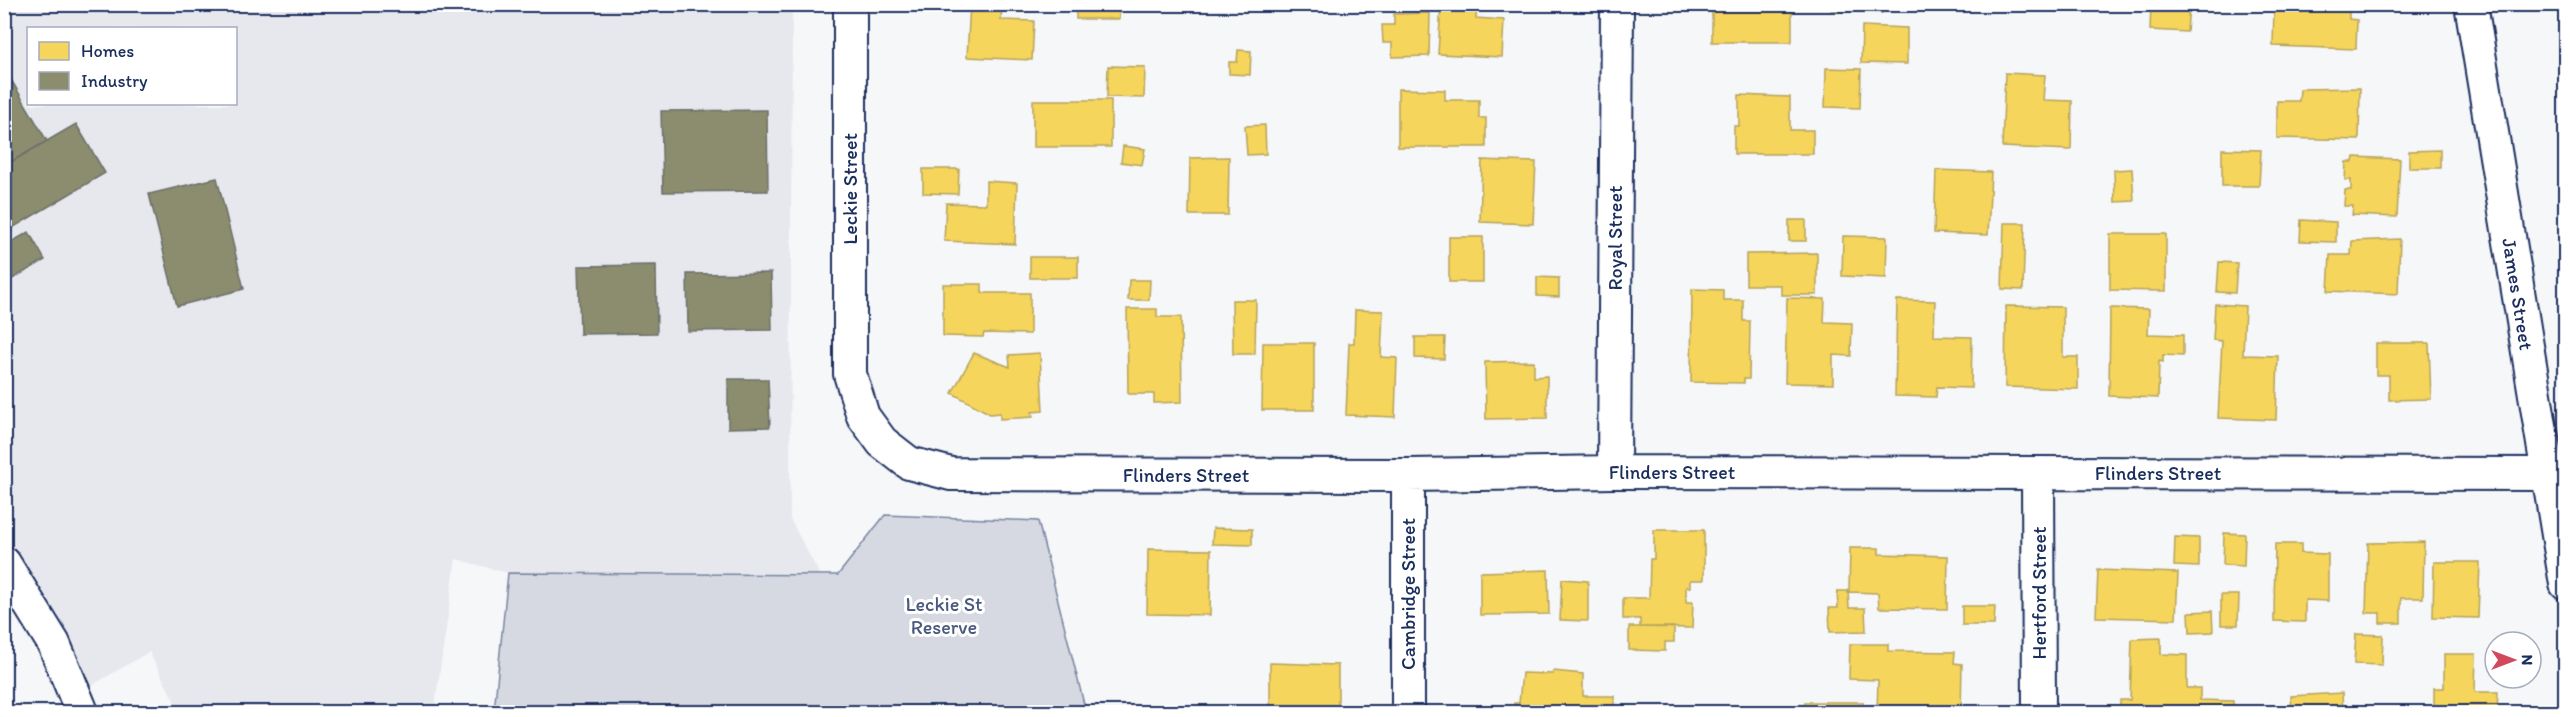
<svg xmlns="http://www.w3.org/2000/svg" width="2570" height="717" viewBox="0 0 2570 717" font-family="Itim,sans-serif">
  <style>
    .built { fill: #e6e8ee; fill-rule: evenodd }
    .green { fill: #d6d9e2; stroke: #7884a0; stroke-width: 1.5 }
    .homes { fill: #f6d55c; stroke: #b4a35d; stroke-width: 1.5 }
    .industry { fill: #8c8c6e; stroke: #6a7069; stroke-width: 1.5 }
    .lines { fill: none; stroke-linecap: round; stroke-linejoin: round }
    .street-casing { stroke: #1b2f5e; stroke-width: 36 }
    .street { stroke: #fff; stroke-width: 32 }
    .labels { text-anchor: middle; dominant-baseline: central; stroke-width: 6; stroke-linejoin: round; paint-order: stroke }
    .street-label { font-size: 20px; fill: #1b2f5e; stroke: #fff }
    .park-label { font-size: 20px; fill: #4a5a7f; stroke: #fff }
  </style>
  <rect width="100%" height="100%" fill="#f6f7f9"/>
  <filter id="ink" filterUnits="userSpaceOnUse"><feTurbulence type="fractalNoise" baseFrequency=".0167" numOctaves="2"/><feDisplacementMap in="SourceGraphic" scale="12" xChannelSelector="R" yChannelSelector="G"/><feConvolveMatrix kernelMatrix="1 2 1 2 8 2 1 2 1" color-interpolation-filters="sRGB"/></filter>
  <g filter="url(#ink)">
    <path class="built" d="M4,5h788l-2,514 30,56 -312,-2 -52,-14 -22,153h-254l-31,-60 -60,35 -84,-144zM28,28h208v76h-208z"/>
    <path class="green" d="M885,515l153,6 48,191h-592l14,-139 330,2z"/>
    <path class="homes" d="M970,4h32l-1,16 33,1 -2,39 -65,-3z
      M1076,4h44l-1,15h-43z
      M1441,4h36l-1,14 28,2 -2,37 -64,-3z
      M1712,4h80v38h-80z
      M1831,4h51v9l-51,-3z
      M2151,4h38l-2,28 -37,-2z
      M2253,4h96v15l8,1 -1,29 -83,-3 1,-39h-21z
      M1430,13l-1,43 -37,1v-14h-9l-1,-18h12v-11z
      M1862,26l45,2v36l-46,-1z
      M1238,50l13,1 -1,24 -21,-1v-12h8z
      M1108,66l37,1 -1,31 -37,-1z
      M1826,68l35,1 -1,39 -35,-1z
      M2005,73l40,2 -2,25 29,1 -1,49 -69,-3z
      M2360,88l-1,52 -82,-2v-37h22l1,-12z
      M1398,89l47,1v10h34v18h7v29h-88z
      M1739,95l51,2v33h23v24h-79v-28h5z
      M1033,100h78v47h-78z
      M1265,125l1,29 -19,1 -2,-29z
      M1123,146l22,3 -3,16 -21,-3z
      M2222,149l39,1 -2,36h-37z
      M2440,150v18h-31v-17z
      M1229,157l-1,58h-39l1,-57z
      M2354,157l46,2 -3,58 -45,-2 1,-9h-9l1,-16h6v-10h-6l1,-18h7z
      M1482,160l54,2 -3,62 -53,-2z
      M923,169h36l-1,25 -35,-1z
      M2132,169l2,32 -19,1 -1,-32z
      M1936,170l55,2 -3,63 -54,-2z
      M986,181l31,2 -2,61 -71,-3 2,-38 40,1z
      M1789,220h17v21h-17z
      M2301,220l35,2v20l-36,-1z
      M2004,223h21l-2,67 -21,-1z
      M2110,234h56v57l-56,-1z
      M1843,236l44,1 -1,41 -44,-2z
      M1449,237h34v45h-34z
      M2400,239l-2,55 -70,-3 2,-36h21l1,-14z
      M1817,253v42h-36v-10h-35v-31z
      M1030,257h48v21h-48z
      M2219,262l18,1 -2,30 -18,-1z
      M1537,277l22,1v19l-22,-1z
      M1129,280h21l-1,20h-21z
      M943,284h39v9h48v41l-46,-1 -1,4 -40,-1z
      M1692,289l31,1v10h20v21h7l-1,58h-5v4l-53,-1z
      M1787,298l38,1 -1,23 28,1 -1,33 -18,-1v29l-48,-1z
      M1232,300h24l-1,54h-22z
      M1897,300l38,1 -1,35 38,1 -1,51 -34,-1 -1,10 -41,-1z
      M2215,304l30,2 -2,49 35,1 -2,64 -58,-2 4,-77 -9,-1z
      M2006,306l57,1v50h15v32l-73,-2z
      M2110,308l39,1 -1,25 35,1v21l-20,-1v7l-4,-1 -1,37 -49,-2z
      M1127,309h30v8h24l1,85 -28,1v-9h-26z
      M1355,310l28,1 -2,46 16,1 -2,59 -49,-2 3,-72h5z
      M1415,337h30l-1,22 -29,-1z
      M1263,343h51v67h-52z
      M2376,343h53l2,56 -42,1v-25h-13z
      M974,353l36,14 -1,-12 31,-2 3,58 -11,1 1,5 -33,2v-6l-10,1 -38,-21z
      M1534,361v16l13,-1v42l-61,1 -1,-57z
      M1213,528l39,1v16l-40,-1z
      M1654,530h50v50h-14v7h-4v15h7l-1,26 -52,-1v-8h-17v-21h26l1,-39h4z
      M2224,533l21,1 -1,32 -21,-1z
      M2175,537l24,1v29l-25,-1z
      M2424,542l-1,56h-22v25h-21v-10h-14l2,-70z
      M2275,544h26v9l27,1v47l-23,-1v22l-31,-1z
      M1850,548h29v6l69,2 -1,53 -68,-1 -1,-15 -29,-1z
      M1148,549l63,1 -1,65 -63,-1z
      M2434,562h46l-2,56 -45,-1z
      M1548,570l1,44 -69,1v-43z
      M2098,570l80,3 -2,46 -80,-2z
      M1562,579l26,2v40l-28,-1z
      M1837,591h11l1,17h16l1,23 -36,1 -1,-24h9z
      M2221,595h18l-1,30h-17z
      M1962,606h33l-1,19h-32z
      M2212,611l1,21 -23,1 -1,-21z
      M1629,627h45v15h-9v9l-36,-1z
      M2356,634l27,1 -1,30 -28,-1z
      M2161,638v16l26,1v33h13v12l33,1v11h-113v-12h10l2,-61z
      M1850,644h38v7l67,1 -1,11 8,1 -1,48h-84l1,-32 -29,-1z
      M2444,654h32l-1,38h23l-1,20h-63v-24h10z
      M1270,663l68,2v47h-68z
      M1553,671l30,3v22h31v16h-100v-9h5l3,-30 31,1z
      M2342,693l1,19h-51l-1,-16z
      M1805,702h58v10h-58z"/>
    <path class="industry" d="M4,68l9,15 -9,5z
      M13,83l34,58 -43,25v-78z
      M767,110l1,81 -105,1 -2,-81z
      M76,124l29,49 -101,60v-67z
      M217,178l27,111 -67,17 -28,-112z
      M29,232l16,28 -41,24v-38z
      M656,265l1,68 -77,1 -2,-68z
      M771,273l1,57 -84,1 -1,-57z
      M728,379h40l2,48 -42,1z"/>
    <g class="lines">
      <defs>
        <path id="street" d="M850,4v370l13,42 19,26 27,21 42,11 457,1 206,-3 933,2
          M2471,4l95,580
          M1614,472l3,-468
          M2038,473l1,239
          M1408,475v237
          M4,563l50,81 28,68"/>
      </defs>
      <use href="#street" class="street-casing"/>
      <use href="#street" class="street"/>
    </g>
  </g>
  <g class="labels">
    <g class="street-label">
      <text transform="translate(850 189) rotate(-90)">Leckie Street</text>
      <text transform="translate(1615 238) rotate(-90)">Royal Street</text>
      <text transform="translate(2518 294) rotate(81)">James Street</text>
      <text x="1672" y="472">Flinders Street</text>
      <text x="2158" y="473">Flinders Street</text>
      <text x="1186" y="475">Flinders Street</text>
      <text transform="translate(2039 593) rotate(-90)">Hertford Street</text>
      <text transform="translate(1408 594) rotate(-90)">Cambridge Street</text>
    </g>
    <g class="park-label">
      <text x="944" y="604">Leckie St<tspan x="944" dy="23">Reserve</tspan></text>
    </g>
  </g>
  <rect width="2570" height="717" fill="none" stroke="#fff" stroke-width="24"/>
  <rect x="12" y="12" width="2546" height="693" fill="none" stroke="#1b2f5e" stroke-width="2" filter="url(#ink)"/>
  <rect x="27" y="27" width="210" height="78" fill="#ffffff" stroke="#a4acbf" stroke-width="1.5"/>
  <rect x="39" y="42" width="30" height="18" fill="#f6d55c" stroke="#a4acbf" stroke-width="1.5"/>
  <text x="81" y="57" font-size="18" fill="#1b2f5e">Homes</text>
  <rect x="39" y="72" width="30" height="18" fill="#8c8c6e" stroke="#a4acbf" stroke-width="1.5"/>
  <text x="81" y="87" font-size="18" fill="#1b2f5e">Industry</text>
  <g transform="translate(2513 660) rotate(90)"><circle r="28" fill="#ffffff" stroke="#a4acbf" stroke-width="1.5"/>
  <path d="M0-4.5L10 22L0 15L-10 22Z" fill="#d1495b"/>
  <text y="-9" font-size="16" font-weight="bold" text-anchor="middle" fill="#1b2f5e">N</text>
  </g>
</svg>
